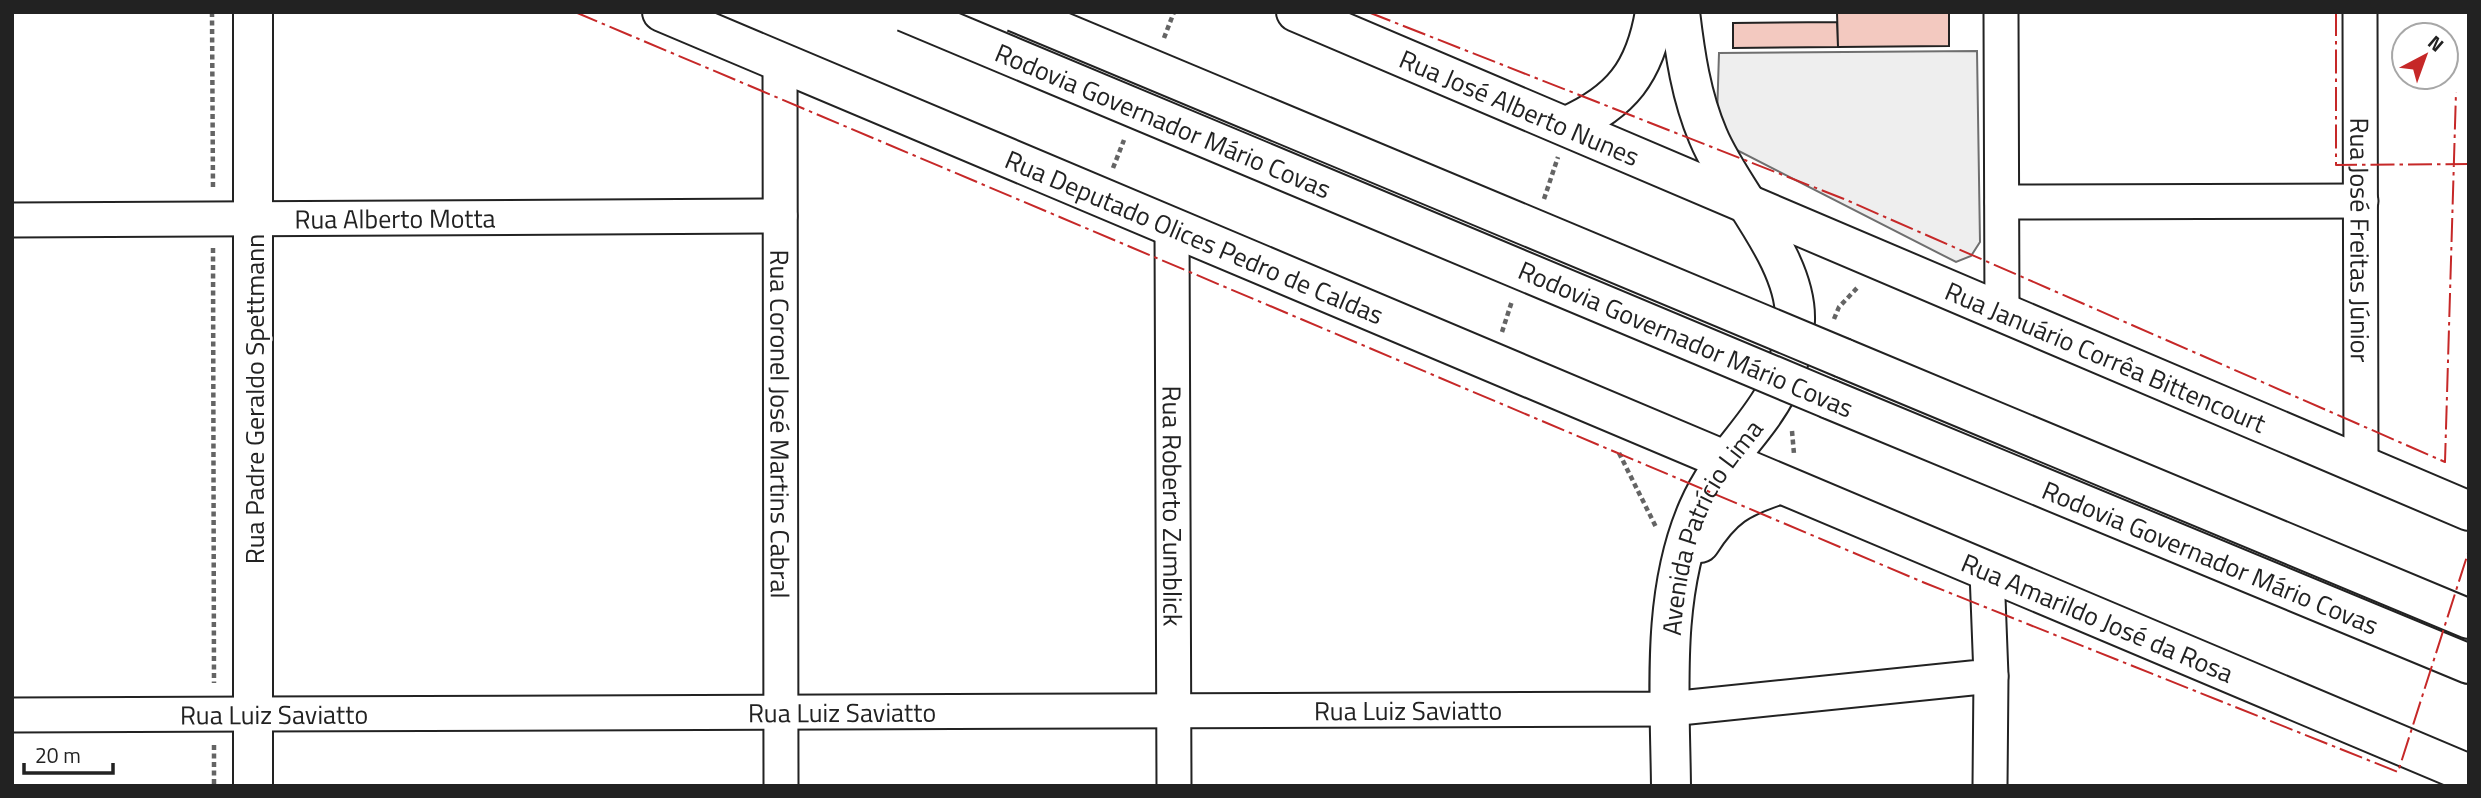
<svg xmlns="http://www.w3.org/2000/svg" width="2481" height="798" viewBox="0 0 2481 798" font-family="'Titillium Web',sans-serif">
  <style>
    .green { fill: #eee; stroke: #6f6f6f; stroke-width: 2 }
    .building { fill: #f3c9c0; stroke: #222; stroke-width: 2 }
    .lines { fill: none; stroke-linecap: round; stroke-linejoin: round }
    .minor-casing { stroke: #222; stroke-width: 37 }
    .major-casing { stroke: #222; stroke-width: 42 }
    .highway-casing { stroke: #222; stroke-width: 42 }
    .path { stroke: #646464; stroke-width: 4.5; stroke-dasharray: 5 3.5; stroke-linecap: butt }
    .minor { stroke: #fff; stroke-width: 33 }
    .major { stroke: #fff; stroke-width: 38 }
    .highway { stroke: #fff; stroke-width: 38 }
    .highway-bridge-casing { stroke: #222; stroke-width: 42; stroke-linecap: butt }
    .highway-bridge { stroke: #fff; stroke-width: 38 }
    .power { stroke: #c62828; stroke-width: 2; stroke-dasharray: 24 5 3.5 5; stroke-linecap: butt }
    .labels { text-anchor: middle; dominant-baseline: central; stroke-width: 5; stroke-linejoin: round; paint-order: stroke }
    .street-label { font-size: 26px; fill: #222; stroke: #fff }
  </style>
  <rect width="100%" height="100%" fill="#fff"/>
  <path class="green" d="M1977,51l3,191 -9,14 -15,6 -229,-117 -10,-27 2,-65z"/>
  <path class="building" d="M1837,12h112v34l-111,1z
    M1837,22l1,25 -105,1v-25z"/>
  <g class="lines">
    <defs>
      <g id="minor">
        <path d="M2001,12l1,302"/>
        <path id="s1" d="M2360,12l1,453"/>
        <path id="s2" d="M780,62l1,724"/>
        <path d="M2002,202l359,-1"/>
        <path id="s3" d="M12,220l768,-4"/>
        <path id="s4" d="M1172,228l2,558"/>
        <path id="s5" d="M12,715l1658,-6 321,-33 -4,-104"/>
        <path d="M1990,786l1,-110"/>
      </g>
      <g id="major">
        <path d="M253,12v774"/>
        <path id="s6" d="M662,12l1807,762"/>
        <path id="s7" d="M1296,12l1173,499"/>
        <path d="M1567,126c54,-24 78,-54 88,-114"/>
        <path d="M1700,543c23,-36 39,-45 78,-58"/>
        <path id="s8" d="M1671,786c-1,-91 -10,-192 27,-277 32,-74 93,-96 97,-189 2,-62 -64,-128 -87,-184 -17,-40 -23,-82 -28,-124"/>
      </g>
      <g id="highway">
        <path d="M1843,358l626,261"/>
        <path id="s9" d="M1829,399l640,265"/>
      </g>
    </defs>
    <use href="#minor" class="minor-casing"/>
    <use href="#major" class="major-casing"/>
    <use href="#highway" class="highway-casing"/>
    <path class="path" d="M212,12l1,178
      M1164,38l10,-26
      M1113,168l11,-28
      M1544,199l14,-42
      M213,248l1,435
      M1834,319l5,-12 19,-20
      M1502,332l10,-31
      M1792,431l2,23
      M1619,453l37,74
      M214,745v41"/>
    <use href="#minor" class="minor"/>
    <use href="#major" class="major"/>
    <use href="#highway" class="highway"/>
    <defs>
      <g id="highway-bridge">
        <path id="s10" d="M905,12l924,387"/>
        <path d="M1015,12l828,346"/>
      </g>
    </defs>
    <use href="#highway-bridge" class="highway-bridge-casing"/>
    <use href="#highway-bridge" class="highway-bridge"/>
    <path class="power" d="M575,12l1350,571 473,189 71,-222
      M1368,12l476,187 601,263 11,-370
      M2336,12v153l133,-1"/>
  </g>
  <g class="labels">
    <g class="street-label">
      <text stroke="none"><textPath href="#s7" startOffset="243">Rua José Alberto Nunes</textPath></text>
      <text stroke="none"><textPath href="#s10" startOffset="280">Rodovia Governador Mário Covas</textPath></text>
      <text stroke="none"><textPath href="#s3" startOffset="383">Rua Alberto Motta</textPath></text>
      <text stroke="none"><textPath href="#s6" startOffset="578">Rua Deputado Olices Pedro de Caldas</textPath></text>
      <text stroke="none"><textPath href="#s1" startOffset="228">Rua José Freitas Júnior</textPath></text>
      <text transform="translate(1686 339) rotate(23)">Rodovia Governador Mário Covas</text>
      <text stroke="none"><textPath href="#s7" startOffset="880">Rua Januário Corrêa Bittencourt</textPath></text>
      <text transform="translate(254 399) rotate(-90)">Rua Padre Geraldo Spettmann</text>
      <text stroke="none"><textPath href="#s2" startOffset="362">Rua Coronel José Martins Cabral</textPath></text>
      <text stroke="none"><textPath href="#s4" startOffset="278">Rua Roberto Zumblick</textPath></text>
      <text stroke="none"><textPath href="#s8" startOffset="268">Avenida Patrício Lima</textPath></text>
      <text stroke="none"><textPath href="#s9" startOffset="413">Rodovia Governador Mário Covas</textPath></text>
      <text stroke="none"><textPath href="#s6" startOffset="1558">Rua Amarildo José da Rosa</textPath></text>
      <text stroke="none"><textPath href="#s5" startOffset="1396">Rua Luiz Saviatto</textPath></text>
      <text stroke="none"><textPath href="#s5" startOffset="830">Rua Luiz Saviatto</textPath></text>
      <text stroke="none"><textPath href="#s5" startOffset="262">Rua Luiz Saviatto</textPath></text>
    </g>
  </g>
  <rect width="2481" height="798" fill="none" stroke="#222222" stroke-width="28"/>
  <g transform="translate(2425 56) rotate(41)"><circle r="33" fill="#ffffff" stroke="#a7a7a7" stroke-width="2"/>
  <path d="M0-5L12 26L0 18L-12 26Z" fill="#c62828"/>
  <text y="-10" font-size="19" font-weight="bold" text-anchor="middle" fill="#222222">N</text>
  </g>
  <path d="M24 763v10h89v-10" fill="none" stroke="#222222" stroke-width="3.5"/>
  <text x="35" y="763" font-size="21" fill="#222222" stroke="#ffffff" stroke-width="5" paint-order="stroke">20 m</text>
</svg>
